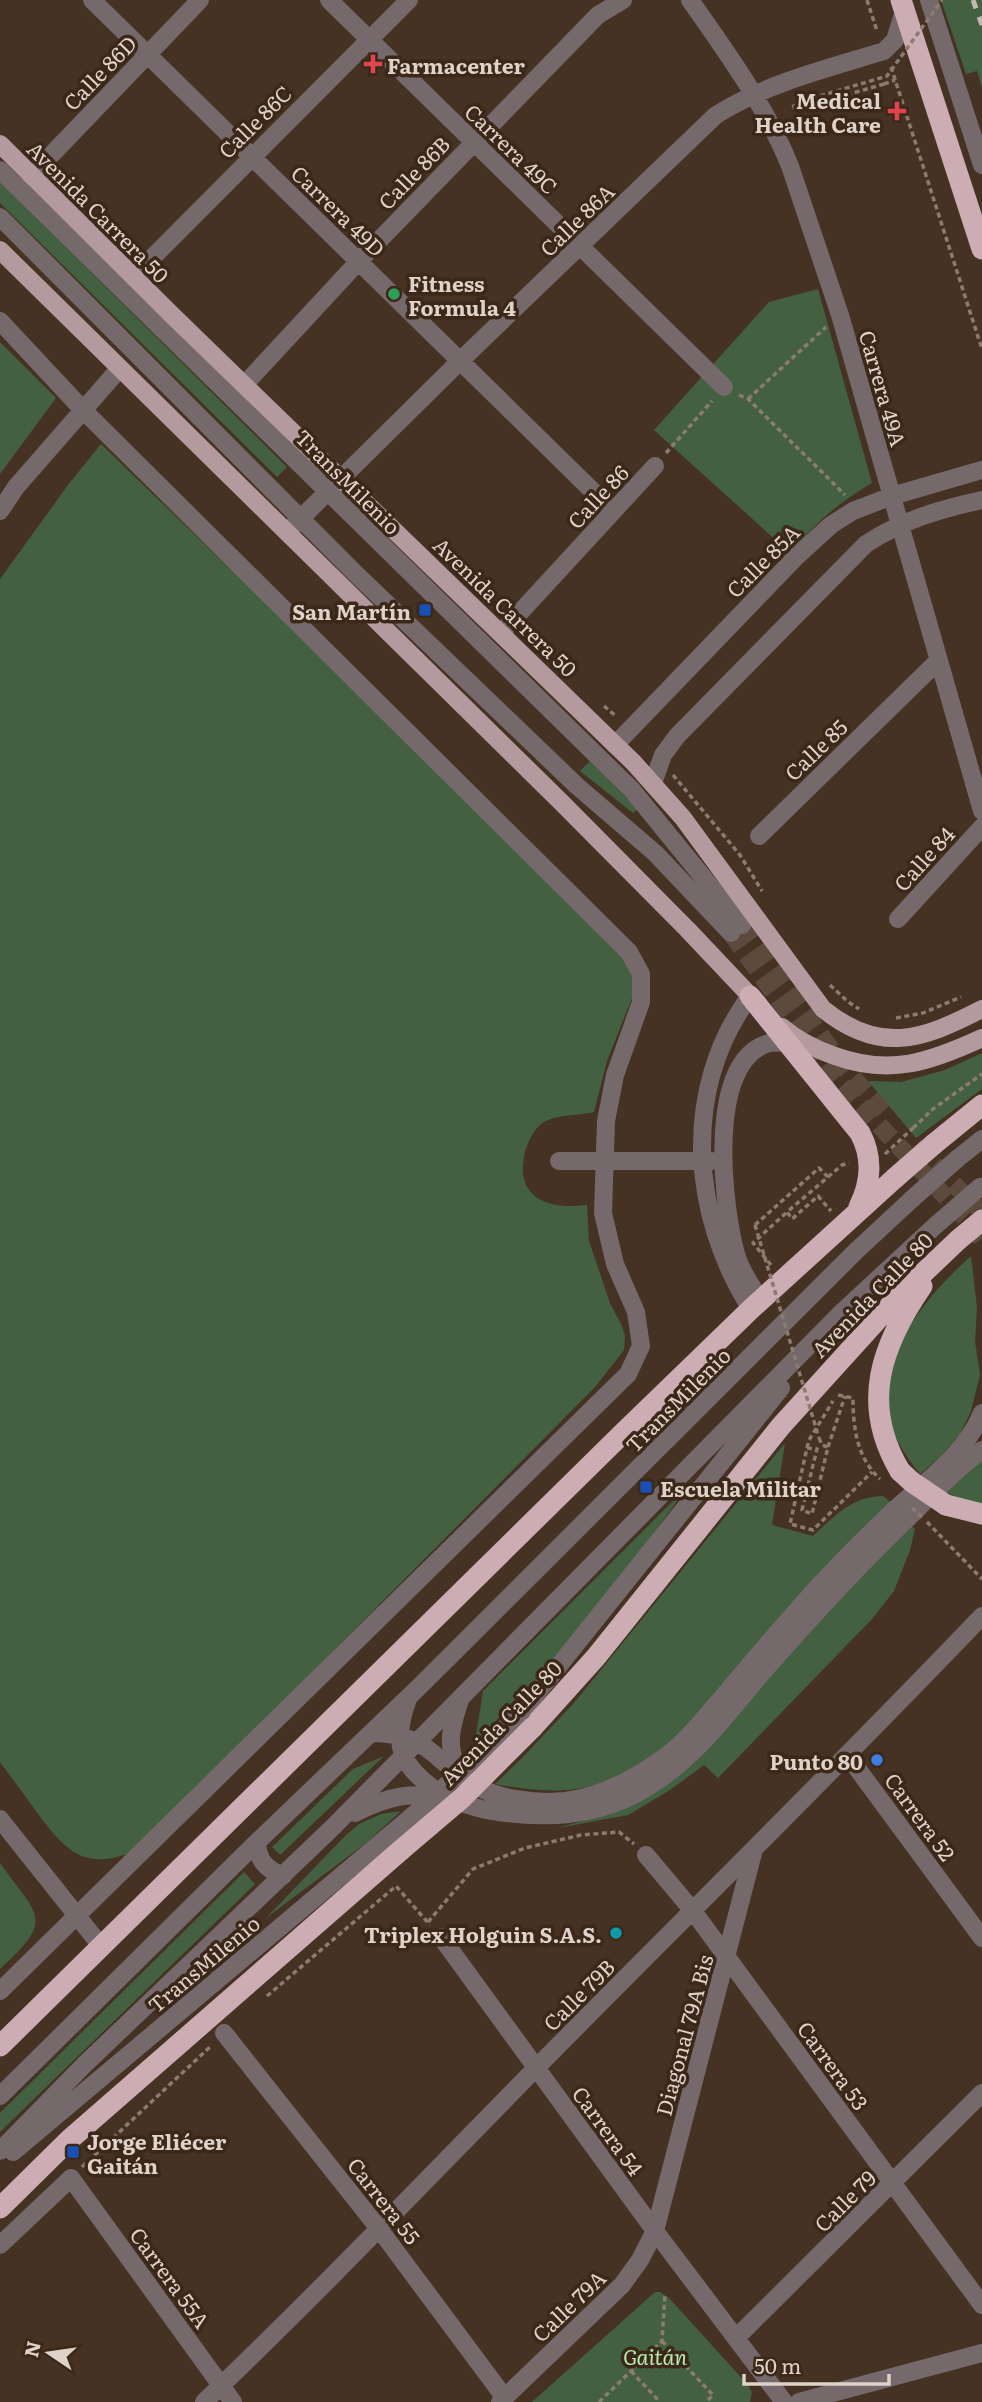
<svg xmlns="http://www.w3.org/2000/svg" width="982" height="2402" viewBox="0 0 982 2402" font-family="Literata,serif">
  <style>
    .green { fill: #436140 }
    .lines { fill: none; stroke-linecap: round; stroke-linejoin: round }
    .minor-tunnel { stroke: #5c4a3c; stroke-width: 18; stroke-dasharray: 18 9; stroke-linecap: butt }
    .path { stroke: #8c7c70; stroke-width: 3.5; stroke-dasharray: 5 3.5; stroke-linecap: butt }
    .minor { stroke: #76696c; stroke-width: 18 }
    .major { stroke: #b49a9f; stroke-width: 18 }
    .highway { stroke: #ccadb3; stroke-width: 21 }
    .rail { stroke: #c6b8ae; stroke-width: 5; stroke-dasharray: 9 9; stroke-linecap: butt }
    .path-bridge { stroke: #8c7c70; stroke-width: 3.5; stroke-dasharray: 5 3.5; stroke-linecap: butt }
    .minor-bridge { stroke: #76696c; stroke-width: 18 }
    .highway-bridge { stroke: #ccadb3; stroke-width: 21 }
    .health-dot { fill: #e0444e; stroke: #3b2819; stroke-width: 2.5 }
    .leisure-dot { fill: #2e9e5b; stroke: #3b2819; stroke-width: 2.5 }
    .transit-dot { fill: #1a4fb4; stroke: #3b2819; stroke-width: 2.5 }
    .shop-dot { fill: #3f7fe0; stroke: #3b2819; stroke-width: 2.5 }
    .culture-dot { fill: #0f9aa8; stroke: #3b2819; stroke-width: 2.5 }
    .labels { text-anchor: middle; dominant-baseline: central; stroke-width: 7; stroke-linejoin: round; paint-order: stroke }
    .poi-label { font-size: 21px; font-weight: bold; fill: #dfd2c9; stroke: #3b2819; text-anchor: start }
    .street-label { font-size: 21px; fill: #dfd2c9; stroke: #3b2819 }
    .park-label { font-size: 21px; font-style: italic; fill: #b7ebb2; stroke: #3b2819 }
  </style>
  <rect width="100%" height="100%" fill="#453223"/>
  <path class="green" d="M941,0h41v88l-5,-17 -11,3z
    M0,182l287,285 -10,10 -277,-274z
    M818,289l54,194c-37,22 -54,38 -82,70l-136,-123 115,-128z
    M0,342l56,56 -56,76z
    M101,444l271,262 254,255 8,13v19l-27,68 -13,51c-17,4 -39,2 -53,12 -7,5 -14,20 -16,28 -11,46 22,58 62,53l2,36 21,62 12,23 3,10 -1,14 -29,37 -460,464c-49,20 -68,2 -96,-36 -13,-18 -26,-35 -39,-53v-1183l68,-94z
    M590,761l48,48 -5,4 -53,-42z
    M982,1053v36l-66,49 -48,-57 33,1 44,-12z
    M971,1256l6,52 -2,33 5,34 -9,36 -11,23 -20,23 -20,17c-11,-14 -22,-29 -28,-46 -23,-65 34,-132 79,-172z
    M785,1443l-13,82 41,11c23,-21 38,-39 70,-40l9,7 -207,230c-67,54 -105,67 -190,51l27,-26 52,-55z
    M982,1458v48l-16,-3 -20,-11z
    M688,1486c-65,90 -132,180 -213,255l8,-50z
    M910,1524l5,5 -5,21 -16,41 -22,28 -154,159 -14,-13 -34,25 -42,25 -70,13 50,-15 62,-33 25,-18 107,-123z
    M384,1756l-104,99 -8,-8 81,-78z
    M401,1811l-35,32 -100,75 78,-81 15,-13 22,-10z
    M0,1863c38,54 56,55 0,106z
    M244,1872l11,12 -255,248v-19z
    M655,2292h5l9,6 79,87 4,7 -2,10h-218z"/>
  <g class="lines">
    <path class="minor-tunnel" d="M742,925l100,140 42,48
      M731,933l101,141 135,146 15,20
      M915,1146l67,66"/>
    <path class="path" d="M867,0l10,31
      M891,67l91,282
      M884,84l11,-4
      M739,395l9,4 97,96
      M748,399l78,-72
      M666,453l46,-52
      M604,706l13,11
      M673,775l67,80 22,36
      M830,985l17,16 12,8
      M896,1018l27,-5 38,-16
      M913,1128l20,-19 49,-35
      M828,1177l14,-12 7,-2
      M755,1225l64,-57 9,9 -41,35 5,7 26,-23 13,15
      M771,1265l-18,-22 34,-31
      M838,1395l15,3c0,30 4,60 27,81
      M819,1438l3,7 6,2 -16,67 -10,-4 15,-61 -10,-1 -17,76 23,6 59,-58
      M828,1447l17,-51
      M807,1448l2,-8 24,-39
      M927,1522l55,57
      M428,1922l45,-53 52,-21 56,-13 38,-3 15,12
      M267,1996l129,-110 34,39
      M82,2167l130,-122
      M662,2341l51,54 -7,7
      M631,2371l29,31
      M599,2402l63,-61 3,-48"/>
    <path class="minor" d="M92,0l521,511
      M329,0l395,387
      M690,0c37,53 76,106 100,166l50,149 142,496
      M929,0l53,165
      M0,170l632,620 110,135
      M31,176l169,-176
      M0,217l356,357 221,212 78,67 76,80
      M133,277l276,-277
      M0,321l83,89 546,542 12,22v28l-26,73 -9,46 -3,92 12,51 21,48 5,34 -13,28 -628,617
      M245,384l114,-123 239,-246 25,-15
      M0,511l16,-24 104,-119
      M294,525l166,-164 256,-246c51,-32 110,-46 168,-64l11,-11 9,-29
      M501,633l154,-167
      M615,745l182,-189 34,-31 22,-14 39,-15 90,-26
      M653,783l10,-28 14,-19 189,-192c37,-24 74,-35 116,-44
      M759,836l180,-176
      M898,919l84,-92
      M750,996c-69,94 -59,219 1,313
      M957,1159l25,-20
      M559,1161h153
      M761,1301c-9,-14 -21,-31 -25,-47 -13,-47 -30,-189 30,-210 9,-3 23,-1 32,0
      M408,1699c-18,47 -6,70 35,96
      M460,1700c-8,24 -16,48 0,70
      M521,1713l260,-325
      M371,1733c58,1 59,24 101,51 25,15 65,20 93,17 37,-5 72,-23 101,-45 21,-15 38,-38 55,-57 31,-37 62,-73 94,-109 24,-26 49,-51 75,-76 32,-30 75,-59 92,-101
      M848,1756l134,182
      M355,1813c33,-17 59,-23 96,-13 12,3 24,8 36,10 55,10 110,8 159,-22 48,-28 81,-74 116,-115 48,-55 97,-108 149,-158 23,-22 45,-47 71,-65
      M0,1819l101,127
      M257,1842c1,19 9,27 26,34
      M646,1855l47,56 289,394
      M441,1937l214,294 129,171
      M224,2033l156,197 125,168
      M0,2096l257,-254 163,-156 435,-434 57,-53
      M0,2151l84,-86 248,-237 509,-515 95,-88
      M13,2152l378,-318
      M0,2245l71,-67 162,224
      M736,2338l246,-245
      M204,2402c114,-109 223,-223 333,-335 149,-151 299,-298 445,-451
      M500,2402l122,-117 18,-25 15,-29 98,-378
      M799,2402l183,-49"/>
    <path class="major" d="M0,144l173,172 461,447 49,55 140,191c57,46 99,31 159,0
      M0,250l561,552 126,127 72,76
      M782,1027c16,14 33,22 53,29 55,20 95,6 147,-18"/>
    <path class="highway" d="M901,0l81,249
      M750,996l110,137c13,24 11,50 -1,74
      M934,1144l48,-39
      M900,1471c-40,-67 -19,-125 22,-185
      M946,1505l36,9
      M533,1727l63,-70 185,-231 116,-128 61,-58
      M0,2046l624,-614 127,-123 144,-131
      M0,2208l69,-68 332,-290"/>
    <path class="rail" d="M973,0l9,25"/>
    <path class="path-bridge" d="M884,84l-89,26 -2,-6 94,-28 55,-76
      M885,1154l28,-26
      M755,1225l64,213
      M912,1508l11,10"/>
    <path class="minor-bridge" d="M912,1199l45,-40
      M936,1225l44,-38
      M391,1834l42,-36 88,-85"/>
    <path class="highway-bridge" d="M895,1178l39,-34
      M958,1240l24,-20
      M900,1471l12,11 34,23
      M401,1850l60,-51 72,-72"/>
  </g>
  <g class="health-dot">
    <path d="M369.5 53.5h7v7h7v7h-7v7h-7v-7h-7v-7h7z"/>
    <path d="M893.5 100.5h7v7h7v7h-7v7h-7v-7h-7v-7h7z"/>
  </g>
  <circle class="leisure-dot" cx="394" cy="294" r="7"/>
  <g class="transit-dot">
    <rect x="418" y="603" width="14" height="14" rx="3.5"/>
    <rect x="639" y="1480" width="14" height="14" rx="3.5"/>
    <rect x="66" y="2145" width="14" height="14" rx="3.5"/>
  </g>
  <circle class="shop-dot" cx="877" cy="1760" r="7"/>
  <circle class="culture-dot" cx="616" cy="1933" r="7"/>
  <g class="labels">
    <g class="poi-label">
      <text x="387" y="64">Farmacenter</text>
      <text x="881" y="99" text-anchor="end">Medical<tspan x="881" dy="24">Health Care</tspan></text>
      <text x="408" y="282">Fitness<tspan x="408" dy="24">Formula 4</tspan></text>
      <text x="411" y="610" text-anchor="end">San Martín</text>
      <text x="660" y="1487">Escuela Militar</text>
      <text x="863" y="1760" text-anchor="end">Punto 80</text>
      <text x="602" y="1933" text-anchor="end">Triplex Holguin S.A.S.</text>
      <text x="87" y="2140">Jorge Eliécer<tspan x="87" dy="24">Gaitán</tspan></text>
    </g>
    <g class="street-label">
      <text transform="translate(99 72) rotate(-46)">Calle 86D</text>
      <text transform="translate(254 121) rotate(-45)">Calle 86C</text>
      <text transform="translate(512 148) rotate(44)">Carrera 49C</text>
      <text transform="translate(413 172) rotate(-46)">Calle 86B</text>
      <text transform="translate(339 210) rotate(44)">Carrera 49D</text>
      <text transform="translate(99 211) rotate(45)">Avenida Carrera 50</text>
      <text transform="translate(576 219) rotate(-44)">Calle 86A</text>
      <text transform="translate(884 388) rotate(74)">Carrera 49A</text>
      <text transform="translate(349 481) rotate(45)">TransMilenio</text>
      <text transform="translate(597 496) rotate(-47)">Calle 86</text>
      <text transform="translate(762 560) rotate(-45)">Calle 85A</text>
      <text transform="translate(506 606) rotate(44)">Avenida Carrera 50</text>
      <text transform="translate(815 749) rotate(-44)">Calle 85</text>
      <text transform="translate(923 858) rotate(-48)">Calle 84</text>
      <text transform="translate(871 1294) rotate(-46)">Avenida Calle 80</text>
      <text transform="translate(677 1399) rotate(-45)">TransMilenio</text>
      <text transform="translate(500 1722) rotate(-46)">Avenida Calle 80</text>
      <text transform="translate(921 1816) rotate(54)">Carrera 52</text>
      <text transform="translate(203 1963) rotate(-40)">TransMilenio</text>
      <text transform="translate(578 1994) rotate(-45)">Calle 79B</text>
      <text transform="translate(683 2035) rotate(-75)">Diagonal 79A Bis</text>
      <text transform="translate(834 2065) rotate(54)">Carrera 53</text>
      <text transform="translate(609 2130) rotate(54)">Carrera 54</text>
      <text transform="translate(385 2200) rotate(52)">Carrera 55</text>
      <text transform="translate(844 2200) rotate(-45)">Calle 79</text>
      <text transform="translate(171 2277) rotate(54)">Carrera 55A</text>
      <text transform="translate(568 2305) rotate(-44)">Calle 79A</text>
    </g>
    <g class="park-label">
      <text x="655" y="2355">Gaitán</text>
    </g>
  </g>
  <g transform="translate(49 2353) rotate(283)" stroke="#3b2819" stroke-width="5" paint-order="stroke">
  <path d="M0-5L12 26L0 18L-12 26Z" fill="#dfd2c9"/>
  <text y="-10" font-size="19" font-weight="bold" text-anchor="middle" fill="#dfd2c9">N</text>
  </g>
  <path d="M744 2374v10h145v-10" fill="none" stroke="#dfd2c9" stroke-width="3.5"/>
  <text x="754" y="2374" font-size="21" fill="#dfd2c9" stroke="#3b2819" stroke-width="5" paint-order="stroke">50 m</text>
</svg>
